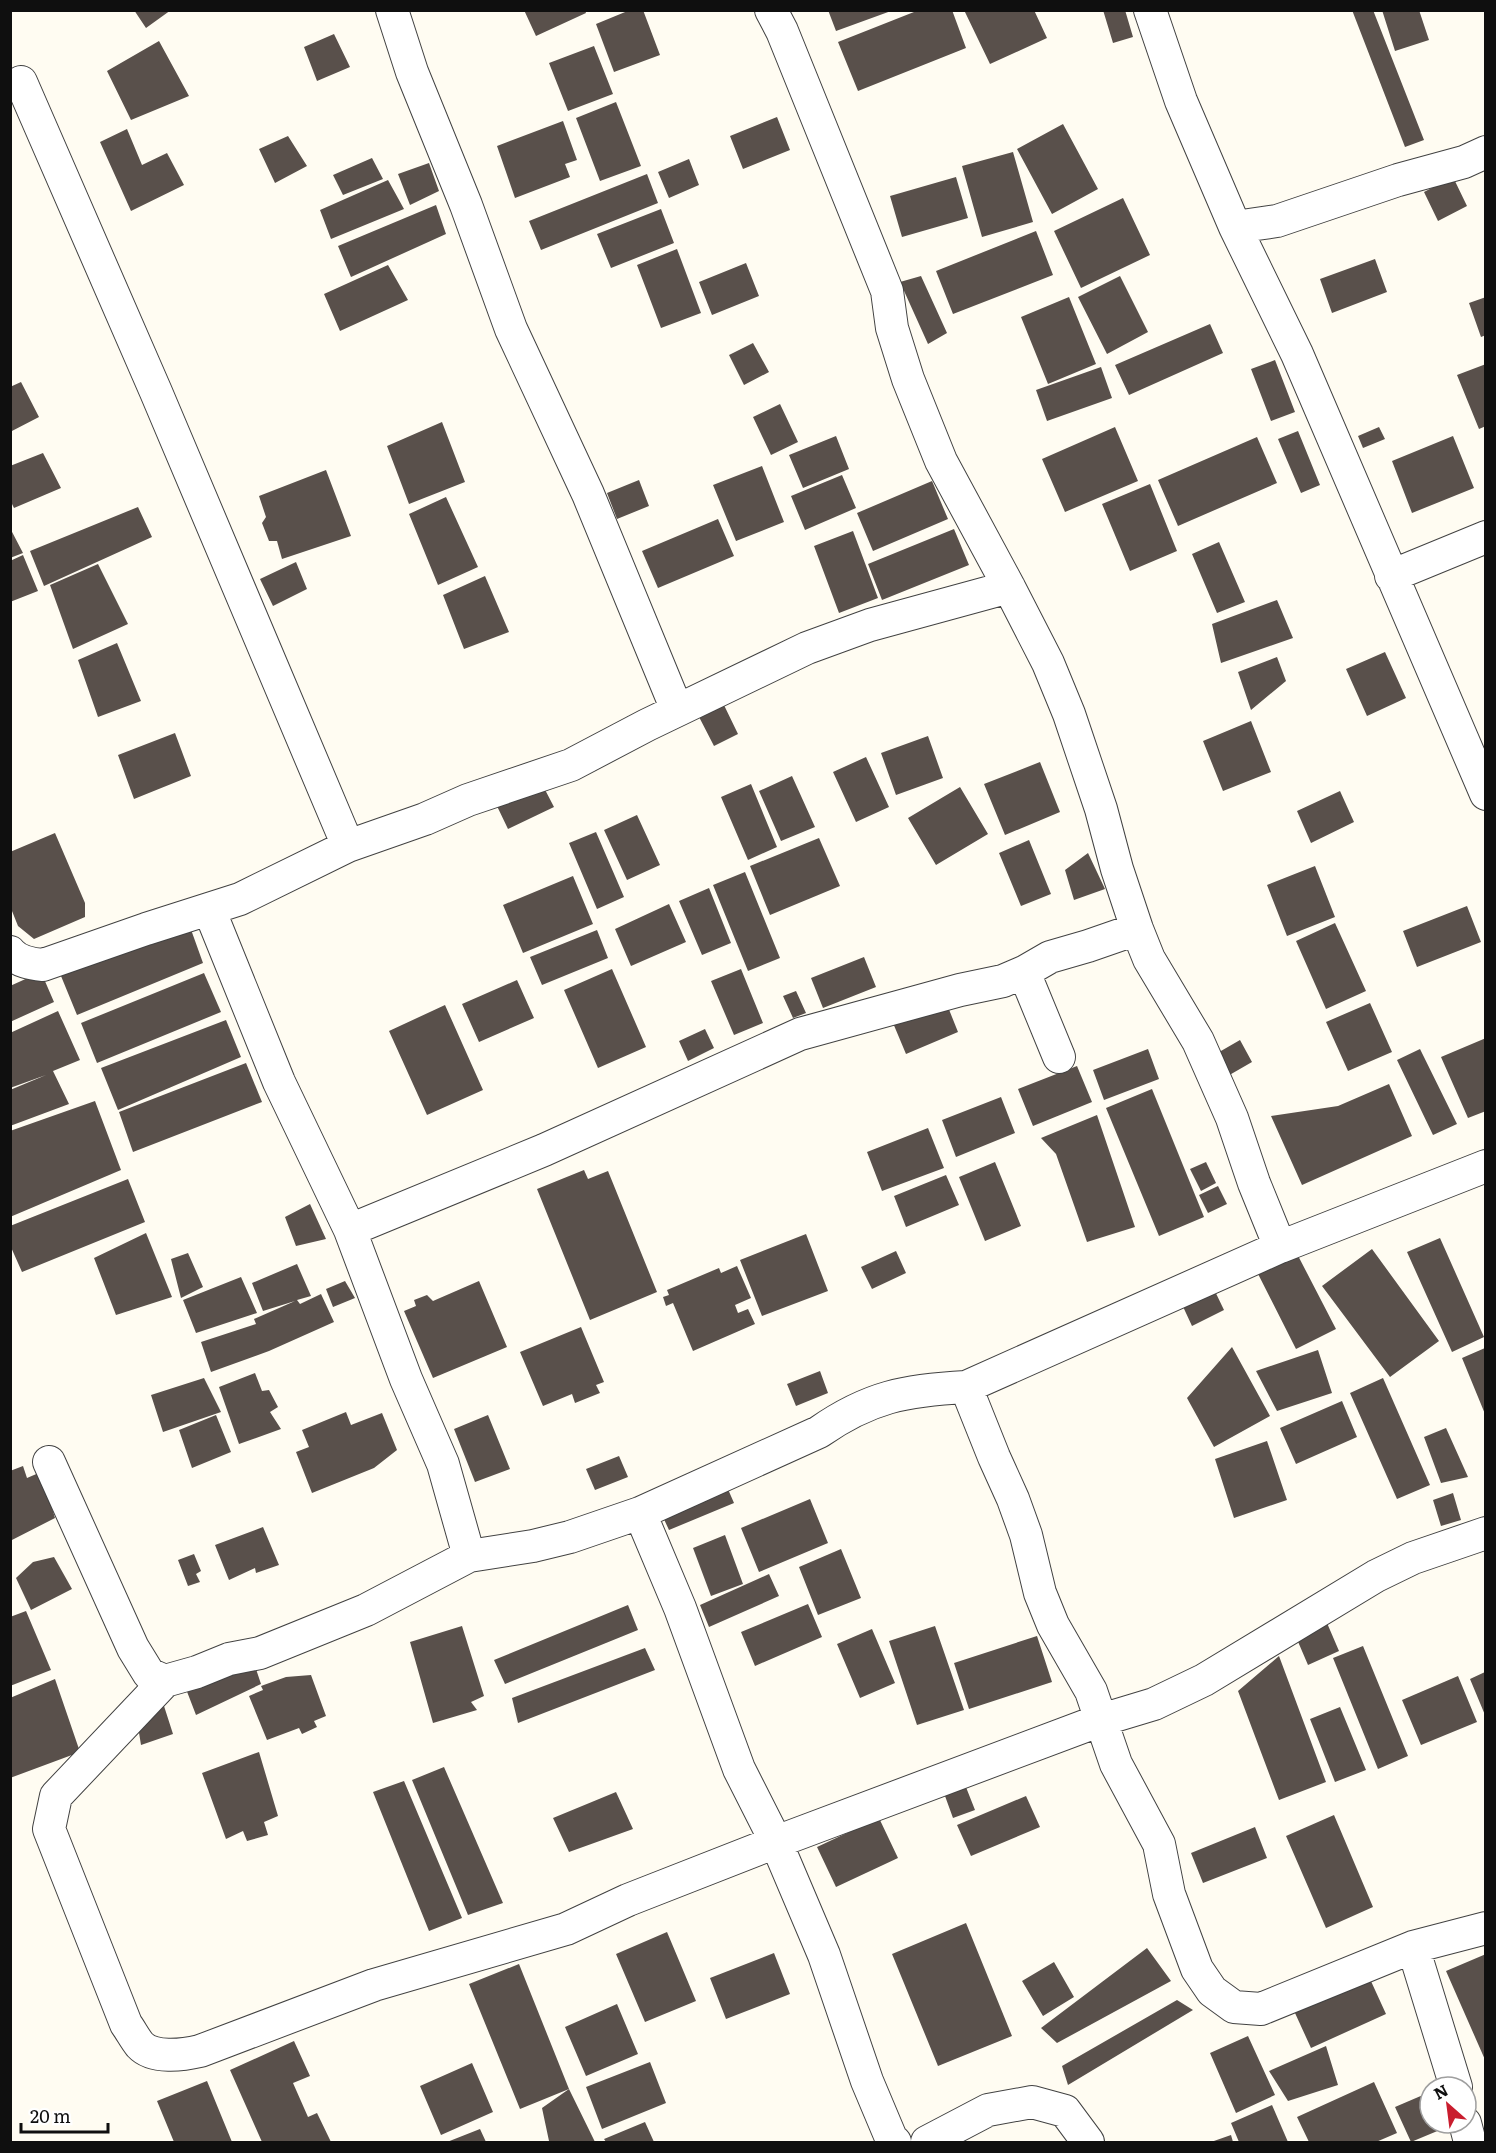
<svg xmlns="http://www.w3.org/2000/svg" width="1496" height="2153" viewBox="0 0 1496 2153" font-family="Literata,serif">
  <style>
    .building { fill: #59504b }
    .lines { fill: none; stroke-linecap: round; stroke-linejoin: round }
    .street-casing { stroke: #424242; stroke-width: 34 }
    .street { stroke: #fff; stroke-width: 32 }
  </style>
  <rect width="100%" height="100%" fill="#fffcf2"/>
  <path class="building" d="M134,10h37l-25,18z
    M524,10h61l1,3 -50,23z
    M630,10h13l17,45 -46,17 -18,-48z
    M828,10h63v1l-55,20z
    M919,10h33l14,38 -108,43 -20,-49z
    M964,10h70l13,28 -57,26z
    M1103,10h22l8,27 -20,6z
    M1352,10h21l51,130 -19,7z
    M1382,10h37l10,30 -34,11z
    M334,34l16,33 -33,14 -13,-34z
    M159,41l30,55 -58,24 -24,-49z
    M594,46l19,48 -45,17 -19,-48z
    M616,102l25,64 -41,15 -24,-63z
    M777,117l13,33 -47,19 -13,-33z
    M563,121l14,39 -12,4 5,13 -55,21 -18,-52z
    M1063,124l35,65 -46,25 -35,-65z
    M127,129l15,36 25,-12 17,32 -53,26 -31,-69z
    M288,136l19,30 -32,17 -16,-34z
    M1013,152l20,70 -51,15 -20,-71z
    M372,158l11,21 -40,16 -10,-20z
    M689,159l10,26 -30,13 -11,-26z
    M429,163l10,28 -29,14 -12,-31z
    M647,174l11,29 -117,47 -12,-29z
    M956,177l12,41 -66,19 -12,-41z
    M1453,177l14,29 -29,15 -14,-29z
    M388,180l16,29 -73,30 -11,-29z
    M1123,198l27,57 -69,33 -27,-57z
    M436,205l10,29 -95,43 -13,-31z
    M661,209l13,34 -63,25 -14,-34z
    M1036,231l17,44 -100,39 -17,-43z
    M677,249l24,64 -40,15 -24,-63z
    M1375,259l12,33 -55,21 -12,-34z
    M746,263l13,33 -47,19 -13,-33z
    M388,265l20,35 -68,31 -16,-37z
    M921,276l26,57 -19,11 -28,-62z
    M1120,276l28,56 -41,22 -29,-57z
    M1069,297l27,67 -48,20 -27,-67z
    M1486,297v38l-5,2 -12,-34z
    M1210,324l13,29 -94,42 -14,-30z
    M753,343l16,29 -25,13 -15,-30z
    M1275,360l20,52 -24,9 -20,-52z
    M1486,364v62l-7,3 -22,-54z
    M1101,367l11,31 -65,23 -11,-31z
    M21,382l18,35 -29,15v-45z
    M780,404l18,38 -27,13 -18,-38z
    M442,422l23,60 -56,22 -22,-58z
    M1115,427l23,54 -73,31 -23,-53z
    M1379,427l6,12 -22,9 -5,-12z
    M1298,431l22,54 -19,8 -23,-54z
    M836,436l13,33 -46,19 -14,-33z
    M1453,436l21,52 -62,25 -20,-52z
    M1257,437l20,46 -99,43 -20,-46z
    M43,453l18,35 -47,20 -4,-8v-34z
    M762,466l22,56 -48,19 -23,-56z
    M326,470l25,66 -69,23 -5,-18h-8l-7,-18 4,-6 -7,-21z
    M842,475l14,33 -51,22 -14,-34z
    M639,480l10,26 -32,13 -10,-26z
    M932,481l16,38 -75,32 -16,-38z
    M1150,484l27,67 -47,20 -28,-67z
    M446,497l32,70 -40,18 -29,-71z
    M138,507l14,30 -108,49 -14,-35z
    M718,519l16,37 -76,32 -16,-37z
    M10,528l13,25 -13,5z
    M954,529l15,36 -87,35 -14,-36z
    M853,531l25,67 -39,15 -25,-67z
    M1219,542l26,60 -28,11 -25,-59z
    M23,555l15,36 -28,11v-41z
    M296,562l11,27 -34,17 -13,-27z
    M98,564l30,60 -55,25 -23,-64z
    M485,576l24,56 -45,17 -21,-54z
    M1277,600l16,38 -72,25 -9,-39z
    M117,643l24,58 -43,16 -20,-57z
    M1385,652l21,46 -39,18 -21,-47z
    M1277,657l9,24 -35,29 -13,-38z
    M722,701l16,33 -24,12 -17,-33z
    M1251,721l20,51 -48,19 -20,-50z
    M175,733l16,43 -57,23 -16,-44z
    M928,736l15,42 -47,17 -15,-42z
    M866,757l23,50 -33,15 -23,-50z
    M1040,762l20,50 -55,23 -21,-51z
    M792,776l23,51 -34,14 -22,-50z
    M541,782l13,25 -46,22 -12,-25z
    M751,784l26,63 -29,13 -27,-63z
    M960,787l28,47 -52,31 -28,-47z
    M1340,791l14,31 -43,21 -14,-32z
    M637,815l23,50 -33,15 -23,-50z
    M596,832l28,65 -27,12 -28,-66z
    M55,833l30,70v14l-51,22 -16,-13 -8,-20v-54z
    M819,838l21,48 -70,29 -20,-49z
    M1029,840l22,54 -30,12 -22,-53z
    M1088,853l17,36 -31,11 -9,-30z
    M1315,866l20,51 -48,19 -20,-51z
    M745,872l35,86 -32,13 -35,-86z
    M573,876l20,48 -70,29 -20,-48z
    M709,888l22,55 -29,12 -23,-54z
    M669,904l17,38 -55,24 -16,-37z
    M1467,906l14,36 -64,25 -14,-36z
    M1335,923l31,68 -40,18 -30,-68z
    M189,924l14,39 -126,52 -16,-39z
    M597,930l11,28 -66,27 -12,-28z
    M864,957l12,30 -53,21 -12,-30z
    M612,969l34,78 -48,21 -34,-78z
    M741,969l22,54 -29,12 -23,-54z
    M41,972l13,30 -44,20v-36z
    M204,973l17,39 -124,51 -16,-40z
    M517,980l17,38 -55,24 -17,-38z
    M796,991l10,22 -13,5 -10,-22z
    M946,1002l12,30 -52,22 -13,-31z
    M1370,1003l22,49 -44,19 -22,-49z
    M445,1005l38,85 -56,25 -38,-84z
    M58,1011l22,49 -27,11 16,33 -59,22v-36l36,-15 -36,13v-55z
    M226,1020l15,37 -123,53 -17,-42z
    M705,1029l9,19 -26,13 -9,-20z
    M1486,1038v73l-18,7 -27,-61z
    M1240,1040l12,22 -26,15 -12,-22z
    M1148,1049l11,30 -55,21 -11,-30z
    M1420,1049l37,75 -24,11 -36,-75z
    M246,1063l16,39 -129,50 -14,-40z
    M1077,1066l15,36 -59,24 -15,-37z
    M1389,1084l23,52 -110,49 -31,-69 67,-10z
    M1152,1089l52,128 -45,19 -53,-128z
    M1001,1097l14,36 -59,24 -14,-37z
    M95,1101l26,69 -111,47v-86z
    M1097,1115l38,112 -48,15 -31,-88 -15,-16z
    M928,1128l16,40 -62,23 -15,-39z
    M995,1162l26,64 -36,15 -26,-64z
    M1206,1162l10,21 -15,8 -11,-22z
    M584,1170l4,9 20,-8 49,121 -67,28 -53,-131z
    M946,1175l13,30 -53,22 -12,-31z
    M128,1179l17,43 -123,50 -12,-27v-19z
    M1218,1186l9,18 -19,9 -9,-18z
    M310,1204l16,35 -30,7 -11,-29z
    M146,1233l26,64 -56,18 -22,-57z
    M806,1234l22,57 -66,25 -22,-56z
    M1440,1238l44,99 -32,15 -45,-100z
    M1293,1246l43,83 -40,20 -42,-83z
    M1372,1249l67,92 -49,36 -68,-91z
    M896,1251l10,22 -34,16 -11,-22z
    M188,1253l15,34 -22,11 -10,-39z
    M297,1264l14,32 -14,4 3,4 21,-10 13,28 -65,29 -58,21 -10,-30 55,-18 -2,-5 41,-18 -32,10 -11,-28z
    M737,1266l14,32 -16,7 3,8 10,-4 7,15 -62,27 -20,-48 -7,3 -3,-9 6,-2 -2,-5 52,-22 2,5z
    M241,1277l16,36 -61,20 -13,-33z
    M345,1281l10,17 -22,9 -7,-18z
    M479,1281l28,66 -74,31 -29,-67 12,-5 -2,-6 13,-5 6,6z
    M1211,1283l13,27 -32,16 -13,-28z
    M581,1327l23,55 -8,3 4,8 -25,10 -3,-9 -29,12 -23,-54z
    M1232,1347l38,69 -56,31 -27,-49z
    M1485,1348v66l-23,-56z
    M1318,1350l14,43 -55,18 -21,-40z
    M820,1371l8,22 -32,13 -9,-22z
    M255,1373l7,18 7,-1 9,17 -8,5 11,17 -42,15 -20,-57z
    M204,1378l17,34 -58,20 -12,-37z
    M1383,1378l47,107 -33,14 -47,-106z
    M1342,1401l15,36 -61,27 -16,-36z
    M346,1412l5,13 31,-12 15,37 -23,18 -62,25 -16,-41 13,-5 -7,-17z
    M216,1415l15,37 -39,16 -13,-38z
    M488,1415l22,54 -35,13 -21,-53z
    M1446,1428l22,49 -27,6 -17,-46z
    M1267,1441l20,59 -53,18 -19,-59z
    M619,1456l9,21 -33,13 -9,-21z
    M23,1466l4,12 14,-6 14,46 -45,23v-70z
    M724,1480l10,23 -65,27 -7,-15z
    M1453,1493l8,27 -20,6 -8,-26z
    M810,1499l18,44 -69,29 -18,-44z
    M263,1527l16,38 -23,8 -1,-5 -26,12 -14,-35z
    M725,1535l18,49 -32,12 -18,-48z
    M841,1549l20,49 -43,17 -19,-48z
    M194,1554l7,17 -5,3 4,8 -12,4 -10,-26z
    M54,1557l18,32 -41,21 -15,-32 17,-16z
    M769,1574l10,22 -70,31 -9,-22z
    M808,1604l14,33 -67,29 -14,-34z
    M628,1605l10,25 -133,54 -11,-24z
    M26,1611l25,59 -41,16v-69z
    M1327,1623l12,28 -31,14 -12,-28z
    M462,1626l22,70 -13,6 6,8 -44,13 -23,-81z
    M935,1626l29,84 -47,15 -28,-84z
    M872,1629l23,54 -35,15 -23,-54z
    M1037,1636l15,46 -83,27 -15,-46z
    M1363,1646l45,110 -30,13 -45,-111z
    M645,1648l10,22 -137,53 -6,-25z
    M1279,1656l47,126 -47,18 -41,-109z
    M254,1663l7,21 -65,31 -10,-26z
    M1485,1672v43l-15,-36z
    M311,1675l15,41 -12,5 3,6 -15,7 -3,-6 -32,12 -18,-44 14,-6 -2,-4 25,-9z
    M1458,1676l19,46 -56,23 -19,-45z
    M55,1679l25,73 -70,26v-80z
    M164,1706l9,28 -32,11 -5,-31z
    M1340,1707l26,63 -31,12 -25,-63z
    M259,1752l19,64 -14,6 4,13 -21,6 -4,-10 -17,8 -24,-66z
    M444,1767l59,136 -35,12 -56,-135z
    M962,1777l13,33 -22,8 -12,-33z
    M404,1781l58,137 -33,13 -56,-139z
    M616,1792l17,37 -64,23 -16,-34z
    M1026,1796l14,31 -69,29 -14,-31z
    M1334,1815l39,92 -47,21 -40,-92z
    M879,1818l19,40 -62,29 -19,-40z
    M1255,1827l12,31 -64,25 -12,-30z
    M966,1923l46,113 -74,30 -46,-112z
    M667,1932l29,69 -51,21 -29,-68z
    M1147,1948l24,33 -114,62 -16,-15z
    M774,1953l16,41 -64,25 -16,-41z
    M1486,1954v108l-40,-91z
    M1054,1962l20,35 -31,19 -21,-35z
    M519,1964l50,125 -49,20 -51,-125z
    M1370,1979l16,35 -75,34 -16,-35z
    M1177,2000l16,10 -125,75 -6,-19z
    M617,2004l21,50 -52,22 -21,-49z
    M1248,2036l27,59 -39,18 -26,-60z
    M294,2041l16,35 -17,7 15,34 9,-4 14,29h-69l-32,-72z
    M1326,2046l12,39 -50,16 -19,-30z
    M650,2062l16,41 -64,26 -16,-42z
    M472,2063l21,49 -52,23 -21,-49z
    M207,2081l25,61h-58l-17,-41z
    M1374,2082l23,51 -21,9h-67l-12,-25z
    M569,2089l26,53h-48l2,-1 -7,-33z
    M1430,2092v31h15l2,4 -36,15 -16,-35z
    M1272,2105l16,37h-49l-8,-19z
    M645,2122l9,20h-48l-2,-3z
    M480,2129l6,13h-39z
    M1231,2135l2,7h-22z"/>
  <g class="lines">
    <defs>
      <path id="street" d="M392,10l20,62 54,133 45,124 77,165 89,216
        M771,10l11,21 105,260 5,37 16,51 33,82 68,126 39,76 21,51 32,95 16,60 20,60 12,30 49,82 34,77 22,65 26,64
        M1150,10l31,91 54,126 62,127 189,440
        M21,82l135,310 192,454
        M1235,227l42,-6 121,-41 66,-18 22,-10
        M1391,576l95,-39
        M209,909l70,173 71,148 56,149 37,85 26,92
        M10,952c8,10 22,12 33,13l103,-36 94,-30 108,-53 77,-27 43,-19 103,-35 76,-40 160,-77 63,-23 139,-38
        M1024,972l35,85
        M350,1230l194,-80 256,-116 160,-44 43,-9 21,-9 26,-15 38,-11 49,-17
        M966,1387l28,70 19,42 13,36 14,58 13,32 38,66 25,73 43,80 10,50 28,75 15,22 22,16 27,2 152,-62 73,-19
        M49,1462l84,186 16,26 16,7 32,-9 32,-13 31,-6 106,-43 103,-54 64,-10 37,-9 70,-24 179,-81c50,-35 87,-42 147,-45l314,-140 206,-81
        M640,1513l40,95 59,161 37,73 48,113 43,126 24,57 4,4
        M165,1681l-109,115 -7,33 77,195c5,7 9,15 14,21 13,14 43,10 60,6l174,-66 192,-56 62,-29 148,-58 325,-122 53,-16 50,-24 172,-104 37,-18 73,-25
        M1413,1947l43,140
        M1465,2123l5,19
        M927,2142l61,-32 44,-8 33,9 23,31"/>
    </defs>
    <use href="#street" class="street-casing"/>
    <use href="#street" class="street"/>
  </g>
  <rect width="1496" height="2153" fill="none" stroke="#0f0f0f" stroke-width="24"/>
  <g transform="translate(1448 2105) rotate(332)"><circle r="28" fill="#ffffff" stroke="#9f9f9f" stroke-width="1.5"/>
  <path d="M0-4.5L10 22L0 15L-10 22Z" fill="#c91d2e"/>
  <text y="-9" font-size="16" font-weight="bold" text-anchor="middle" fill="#0f0f0f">N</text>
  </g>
  <path d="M21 2123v9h87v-9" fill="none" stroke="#0f0f0f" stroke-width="3"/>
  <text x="30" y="2123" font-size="18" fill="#0f0f0f" stroke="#ffffff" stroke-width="4.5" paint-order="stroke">20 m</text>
</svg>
